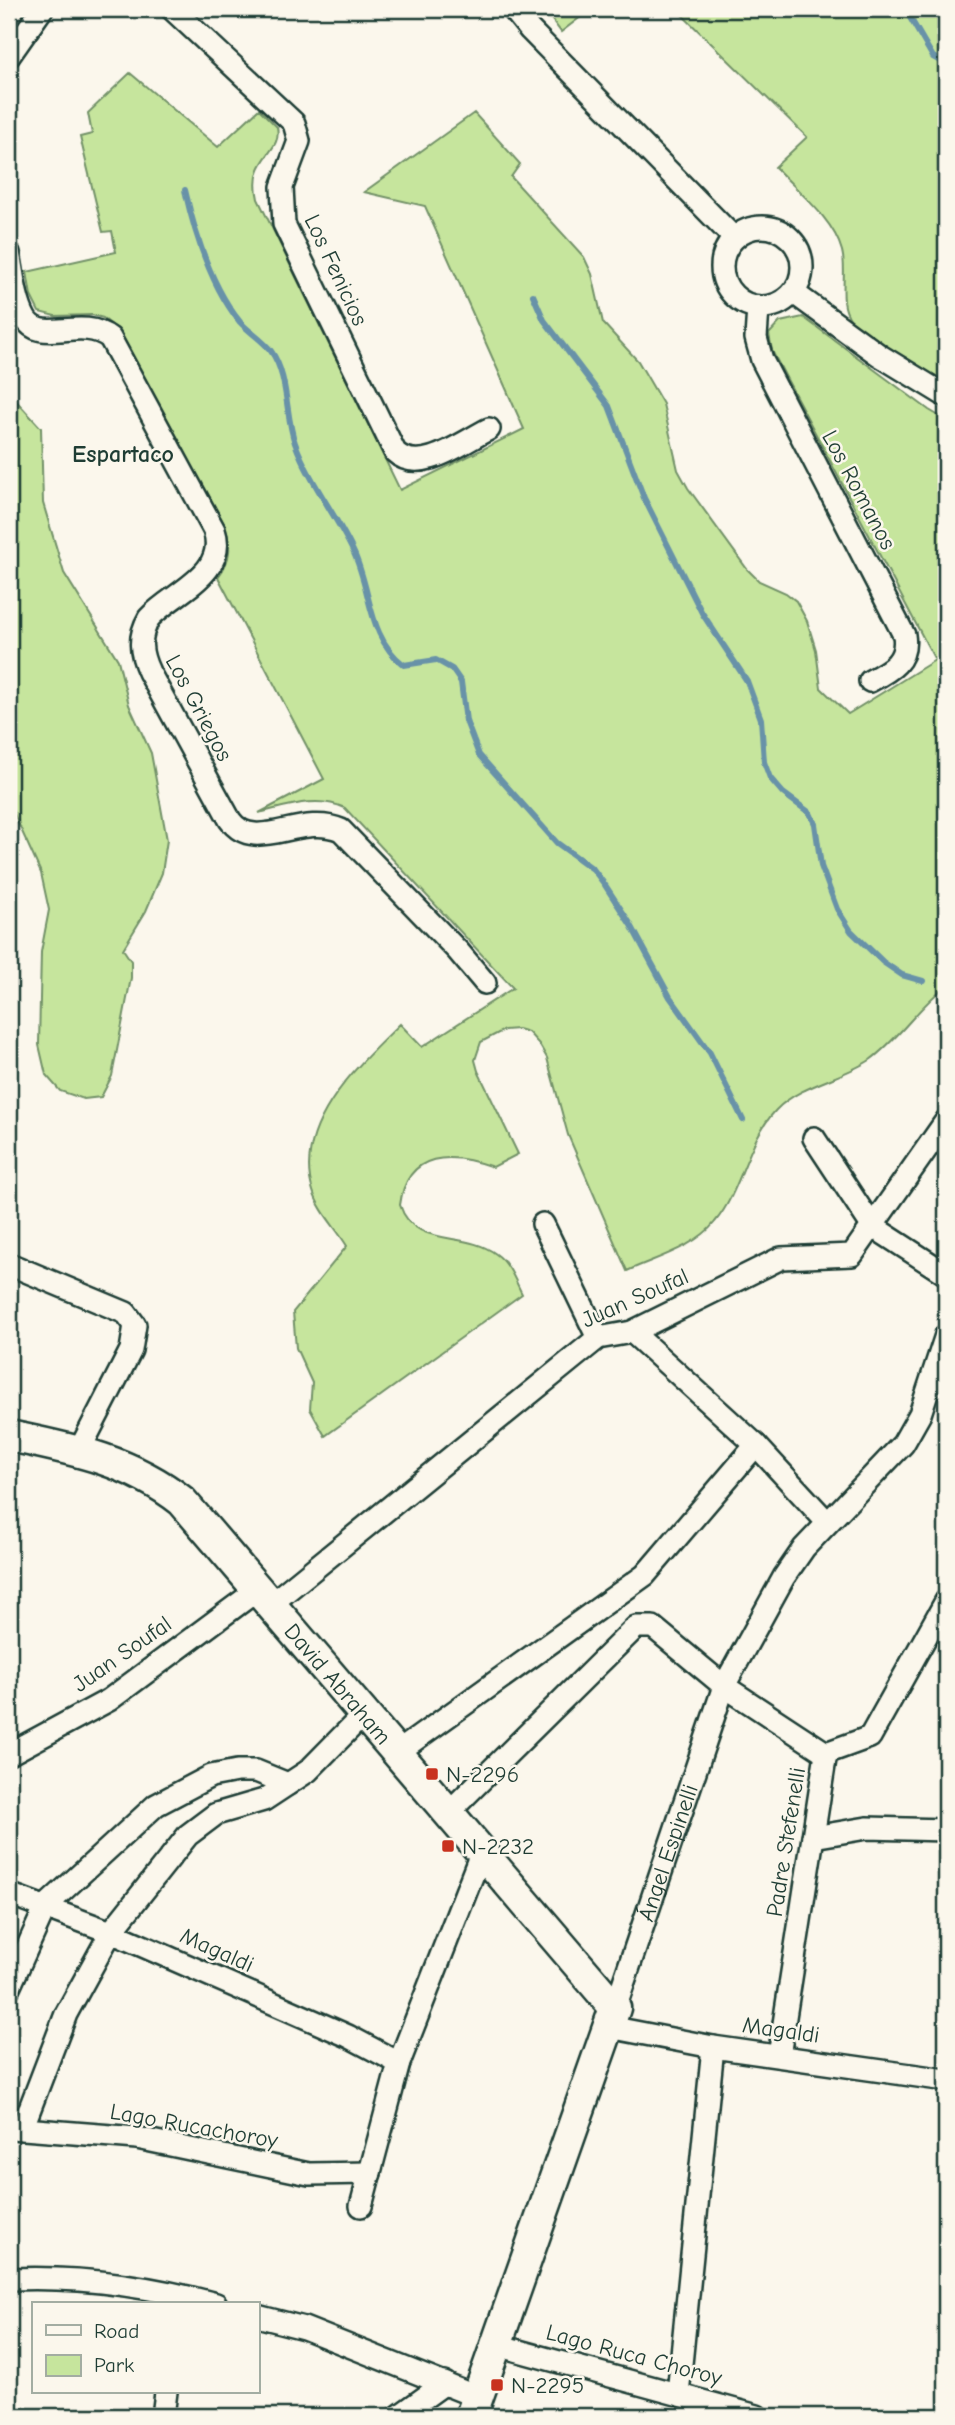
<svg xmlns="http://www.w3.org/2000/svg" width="955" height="2425" viewBox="0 0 955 2425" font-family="'Comic Neue',sans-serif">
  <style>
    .green { fill: #c6e59d; stroke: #729168; stroke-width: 2 }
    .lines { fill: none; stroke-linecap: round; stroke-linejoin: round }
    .stream { stroke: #6892a8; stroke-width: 6 }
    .minor-casing { stroke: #1f3d34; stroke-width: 26 }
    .secondary-casing { stroke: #1f3d34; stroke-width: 35 }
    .minor { stroke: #fbf7ec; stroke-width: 21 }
    .secondary { stroke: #fbf7ec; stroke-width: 30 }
    .poi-dot { fill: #c8321e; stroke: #fbf7ec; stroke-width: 2.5 }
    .labels { text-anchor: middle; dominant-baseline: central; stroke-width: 5; stroke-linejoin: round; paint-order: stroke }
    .street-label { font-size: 23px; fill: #1f3d34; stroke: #fbf7ec }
    .poi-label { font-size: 23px; fill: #1f3d34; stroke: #fbf7ec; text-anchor: start }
    .neighbourhood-label { font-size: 24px; font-weight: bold; fill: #1f3d34; stroke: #fbf7ec }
  </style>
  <rect width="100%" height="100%" fill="#fbf7ec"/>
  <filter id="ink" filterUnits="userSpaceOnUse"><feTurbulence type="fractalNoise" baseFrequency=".0143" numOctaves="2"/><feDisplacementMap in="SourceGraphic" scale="14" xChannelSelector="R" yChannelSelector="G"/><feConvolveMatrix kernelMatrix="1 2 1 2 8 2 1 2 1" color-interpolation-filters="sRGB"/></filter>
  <g filter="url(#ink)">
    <path class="green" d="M544,9h47l-30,23z
      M676,9h241l3,5 8,-5h18v374c-27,-15 -76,-38 -95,-63 -14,-18 -3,-47 -9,-69 -9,-33 -44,-59 -67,-84l32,-30z
      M130,73l88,74 41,-38 18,18c6,27 -29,29 -19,72l142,291 124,-61 -99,-223 -61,-14 110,-79 46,51 -9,13 73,80 8,17 11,49 35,38 25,43 15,66 10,18 59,81 12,12 27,12 10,8 11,20 9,29 5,38 27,26 87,-54 -163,-309 -3,-17 11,-12 23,-5 126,93 17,10v566c-29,22 -47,53 -76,74 -29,19 -70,25 -94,50 -30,32 -34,80 -61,112 -19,25 -60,36 -88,49l-59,-136 -21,-77 -8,-14 -11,-12 -10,-3 -14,1 -23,12 -6,18 3,11 40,83 -25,13c-41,-15 -86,-17 -93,38 14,44 64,25 96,49 13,9 19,26 26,40l-197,142 -15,-27 2,-26 -16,-35 -3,-36 54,-66c-10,-17 -28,-35 -34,-55 -21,-65 46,-127 87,-167l22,23 91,-59 -168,-180c-28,-13 -57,-2 -86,5l65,-34 -106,-202c14,-18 14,-34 5,-55l-103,-190 -17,-14 -11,-3 -37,1 -16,-4 -8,-16 -4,-24 89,-20 -4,-21 -9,1 -23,-95 12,-3 -4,-21z
      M9,393l32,35 2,75 21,70 54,87 11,45 22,48 16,87 -5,33 -16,38 -23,38 8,12v17l-19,98 -11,21 -17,2 -24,-8 -14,-16 -7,-30 2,-93 8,-42 -8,-37 -32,-70z"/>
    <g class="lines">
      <path class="stream" d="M905,9l28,48 13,7
        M185,190c10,45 26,96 55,132 9,10 23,18 31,29 18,25 14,64 24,92 14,38 41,72 58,108 19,39 14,86 51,114l32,-5 16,9 9,13 5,39 13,34 78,88 36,26 12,16 26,40 39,72 40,56 33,67
        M533,295l11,25 65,86 35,92 58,115 45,68 14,38 3,43 6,16 13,15 27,20 5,11 6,42 16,43 14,22 32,31 19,13 21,6"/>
      <defs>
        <g id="minor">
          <path d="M172,9l122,114 5,18 -17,46 2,37 111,228c25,24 69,-11 94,-23"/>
          <path d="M513,9l17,21 204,208"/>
          <path d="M9,56l33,-47"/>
          <circle cx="762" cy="267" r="40"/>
          <path d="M9,253c4,20 6,46 16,65 15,28 56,-3 85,20l104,192c15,44 -41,62 -65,88 -11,19 -9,35 0,54l81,148c25,35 70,-8 111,10l117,121 27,32"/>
          <path d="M794,293l85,62 67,41"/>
          <path d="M758,308l-2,30 6,22 142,275c4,26 -13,35 -34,46"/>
          <path d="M814,1138l58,88 74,48"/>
          <path d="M543,1224l55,114"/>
          <path d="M9,1264l117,49 9,12 -4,25 -52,101"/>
          <path d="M756,1445l71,77"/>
          <path d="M272,1603l326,-265 34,-6 149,-74 71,-3 94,-134"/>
          <path d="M398,1752l247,-177 111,-130 -124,-113"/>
          <path d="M9,1754l100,-54 151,-112"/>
          <path d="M449,1812l187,-185h17l71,59 102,67"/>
          <path d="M813,1837l54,-9 79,2"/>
          <path d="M9,1894l102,38 237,104 51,27"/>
          <path d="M9,1988l37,-82 110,-101 55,-29 26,-5h19l32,13"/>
          <path id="s1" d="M615,2008l109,-322 60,-109 20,-29 99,-104 17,-30 26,-79"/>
          <path d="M609,2027l104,20 233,33"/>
          <path d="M779,2056l47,-303 44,-16 76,-136"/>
          <path d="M11,2128l126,10 172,36 61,-1"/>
          <path d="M22,2129l44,-115 45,-82 77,-97 28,-21 48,-14 44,-29 57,-58"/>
          <path d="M361,2206l38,-143 83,-212"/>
          <path d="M9,2279c69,-3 141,7 207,25"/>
          <path d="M257,2316l47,12 173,69"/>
          <path d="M497,2345l260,71"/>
          <path d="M678,2394l35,-347"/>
          <path d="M163,2416l3,-24"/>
          <path d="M399,2416l46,-33"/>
        </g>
        <g id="secondary">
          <path id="s2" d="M9,1436c63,13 121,24 173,65l433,507 -144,408"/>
        </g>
      </defs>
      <use href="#minor" class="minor-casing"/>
      <use href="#secondary" class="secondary-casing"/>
      <use href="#minor" class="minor"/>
      <use href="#secondary" class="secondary"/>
    </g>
  </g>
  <g class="poi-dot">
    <rect x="425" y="1767" width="14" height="14" rx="3.5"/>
    <rect x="441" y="1839" width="14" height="14" rx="3.5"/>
    <rect x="490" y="2378" width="14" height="14" rx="3.5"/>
  </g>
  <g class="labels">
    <g class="street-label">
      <text transform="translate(336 270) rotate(65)">Los Fenicios</text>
      <text transform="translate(859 490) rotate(62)">Los Romanos</text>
      <text transform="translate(199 708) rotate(62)">Los Griegos</text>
      <text transform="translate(635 1298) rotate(-24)">Juan Soufal</text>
      <text transform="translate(122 1654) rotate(-35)">Juan Soufal</text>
      <text stroke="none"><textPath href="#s2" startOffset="427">David Abraham</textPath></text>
      <text transform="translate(786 1842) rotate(-81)">Padre Stefenelli</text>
      <text stroke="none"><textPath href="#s1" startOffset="164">Ángel Espinelli</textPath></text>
      <text transform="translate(217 1950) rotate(24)">Magaldi</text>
      <text transform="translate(781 2030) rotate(8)">Magaldi</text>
      <text transform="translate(194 2126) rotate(10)">Lago Rucachoroy</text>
      <text transform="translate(634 2355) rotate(15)">Lago Ruca Choroy</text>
    </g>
    <g class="poi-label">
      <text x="446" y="1774">N-2296</text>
      <text x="462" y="1846">N-2232</text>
      <text x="511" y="2385">N-2295</text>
    </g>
    <g class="neighbourhood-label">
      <text x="123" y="454">Espartaco</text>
    </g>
  </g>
  <rect width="955" height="2425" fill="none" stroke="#fbf7ec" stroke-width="35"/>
  <rect x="18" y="18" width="920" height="2390" fill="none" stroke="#1f3d34" stroke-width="2.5" filter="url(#ink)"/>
  <rect x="32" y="2302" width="228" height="91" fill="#fbf7ec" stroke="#a3ada2" stroke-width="2"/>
  <rect x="46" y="2325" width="35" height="10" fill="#fbf7ec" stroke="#a3ada2" stroke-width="2"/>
  <text x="94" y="2338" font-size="21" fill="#1f3d34">Road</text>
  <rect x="46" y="2355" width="35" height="21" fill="#c6e59d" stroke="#a3ada2" stroke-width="2"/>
  <text x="94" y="2372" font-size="21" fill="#1f3d34">Park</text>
</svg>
